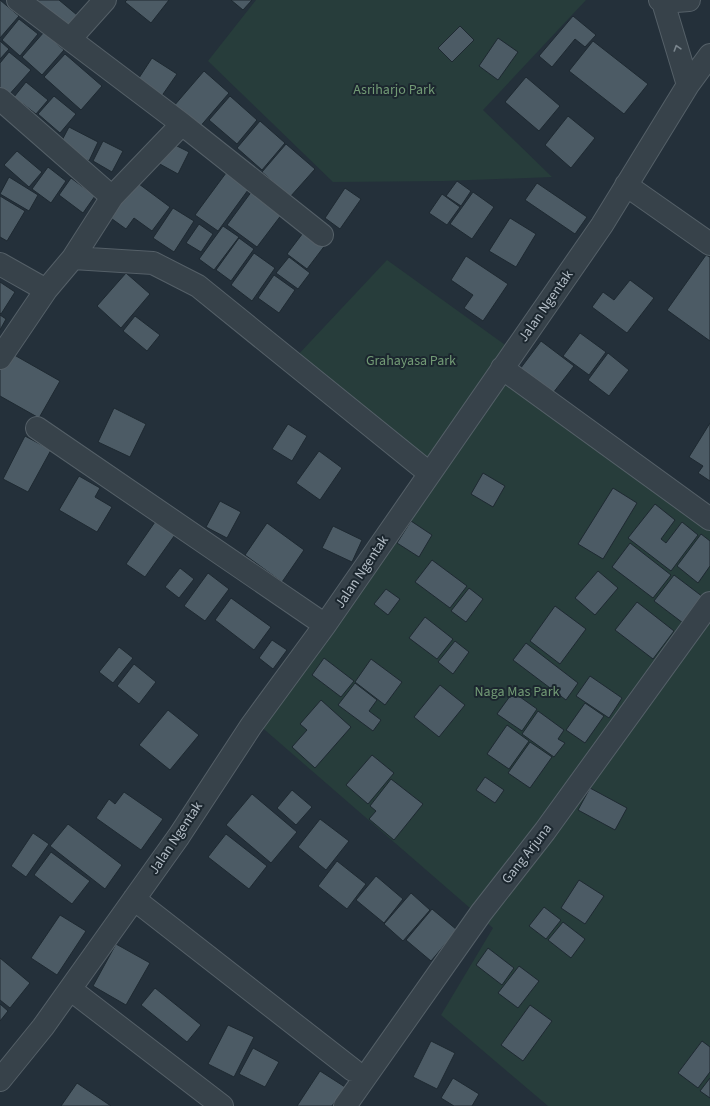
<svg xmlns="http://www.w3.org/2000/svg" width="710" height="1106" viewBox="0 0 710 1106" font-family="'Source Sans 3',sans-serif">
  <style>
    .green { fill: #273d3b }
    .building { fill: #4c5b65; stroke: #1e2931 }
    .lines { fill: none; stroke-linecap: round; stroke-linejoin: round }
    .minor-casing { stroke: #556068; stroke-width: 24 }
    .minor { stroke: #37424a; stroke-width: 22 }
    .oneway { stroke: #7b868e }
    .labels { text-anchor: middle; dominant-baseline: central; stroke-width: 4; stroke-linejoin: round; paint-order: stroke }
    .park-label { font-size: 14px; fill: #729a75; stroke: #1c272f }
    .street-label { font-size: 14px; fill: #b3bdc6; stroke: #1c272f }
  </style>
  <rect width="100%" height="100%" fill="#24303a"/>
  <path class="green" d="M256,0h330l-103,110 69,67 -108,4 -111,1 -125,-121z
    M387,260l121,87 -81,113 -131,-103z
    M504,372l206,149v585h-162l-107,-91 52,-87 -235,-204z"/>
  <path class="building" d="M0,0l19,16 -19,22z
    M34,0h25l18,15 -11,13z
    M127,0h42l-18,23 -26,-21z
    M231,0h21l-9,10z
    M573,16l23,19 -11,12 -10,-8 -23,28 -13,-11z
    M19,19l19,15 -18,22 -18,-16z
    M460,26l14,14 -22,22 -14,-14z
    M44,32l20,18 -22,25 -20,-18z
    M498,38l20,14 -20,28 -19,-14z
    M0,41l9,8 -9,10z
    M593,41l55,43 -24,30 -55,-43z
    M9,52l22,18 -24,27 -7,-5v-29z
    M65,54l37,32 -21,24 -37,-33z
    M152,58l25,16 -16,23 -24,-16z
    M204,71l25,22 -31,36 -25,-22z
    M526,77l34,29 -21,25 -34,-29z
    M26,82l22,18 -12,14 -22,-17z
    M54,96l22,18 -16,19 -22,-19z
    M230,96l27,24 -20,24 -28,-24z
    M568,116l27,22 -24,30 -26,-23z
    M260,121l25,22 -23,27 -25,-22z
    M69,127l29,15 -9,19 -30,-15z
    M103,141l20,10 -11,21 -19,-11z
    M169,142l20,10 -11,22 -20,-11z
    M286,144l29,25 -25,28 -28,-25z
    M17,151l25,21 -13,15 -25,-22z
    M48,167l18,14 -15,22 -19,-14z
    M226,173l22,17 -30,41 -23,-16z
    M9,177l29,18 -9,16 -29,-17z
    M71,178l24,18 -12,17 -24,-18z
    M135,181l35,26 -18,24 -18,-13 -8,11 -18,-13z
    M457,181l14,10 -10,15 -15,-10z
    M537,183l50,34 -12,17 -50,-34z
    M345,188l16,11 -21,30 -15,-11z
    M252,191l30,23 -25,33 -30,-22z
    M473,192l21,15 -22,32 -22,-15z
    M442,194l18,13 -13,18 -18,-12z
    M0,196l25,15 -18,30 -7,-4z
    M173,208l21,13 -20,31 -21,-14z
    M510,218l26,16 -20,33 -27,-16z
    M199,224l14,10 -12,18 -15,-9z
    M223,226l16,11 -25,33 -15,-11z
    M306,229l20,15 -19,25 -20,-15z
    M239,238l15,11 -23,32 -15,-11z
    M254,253l21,15 -23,33 -21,-16z
    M706,255l4,2v84l-43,-31z
    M466,256l42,28 -25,37 -19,-13 9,-13 -22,-15z
    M289,257l21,16 -12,16 -22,-16z
    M126,273l24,21 -29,34 -24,-22z
    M274,275l21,15 -16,23 -21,-15z
    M630,280l24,18 -27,35 -35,-26 11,-15 11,8z
    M0,282l15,10 -14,22 -1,-1z
    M0,315l6,4 -6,11z
    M135,316l25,19 -13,16 -24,-20z
    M580,333l26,19 -17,23 -26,-19z
    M541,341l33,25 -21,27 -33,-24z
    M9,352l51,29 -21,37 -39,-22v-28z
    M608,353l21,17 -20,26 -21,-16z
    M114,408l32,16 -16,33 -32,-15z
    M710,423v58l-12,-8 5,-7 -14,-9z
    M288,424l19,12 -15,25 -20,-12z
    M25,436l26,14 -23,42 -25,-13z
    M319,451l23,17 -22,32 -24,-17z
    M483,473l22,13 -12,21 -22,-13z
    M79,476l21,12 -5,9 17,10 -15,25 -38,-22z
    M613,488l24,15 -34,56 -25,-15z
    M220,501l21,11 -14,26 -21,-11z
    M655,504l20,16 -14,19 5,4 16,-21 16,13 -27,36 -43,-33z
    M157,519l20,13 -32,45 -19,-13z
    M411,521l21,14 -13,22 -22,-14z
    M267,523l37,27 -22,32 -37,-27z
    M333,526l29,14 -10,22 -30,-14z
    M701,534l9,7v25l-12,17 -21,-17z
    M630,543l41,32 -18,23 -41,-31z
    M432,560l35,26 -17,22 -35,-26z
    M180,568l14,11 -15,19 -14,-11z
    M598,571l20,17 -23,27 -20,-17z
    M208,573l21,16 -24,32 -21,-15z
    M674,575l29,22 -20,26 -29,-22z
    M469,588l14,11 -17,23 -15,-11z
    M386,589l14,10 -12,16 -14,-11z
    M231,598l40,29 -17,23 -39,-30z
    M637,602l37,29 -21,28 -38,-29z
    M555,606l31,23 -26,35 -30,-23z
    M425,617l28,22 -16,20 -28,-21z
    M272,640l15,10 -14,19 -14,-11z
    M455,641l14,11 -16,22 -15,-12z
    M526,643l52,40 -12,17 -53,-40z
    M119,647l14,11 -20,25 -14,-11z
    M324,658l30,23 -13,16 -29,-22z
    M371,659l31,23 -17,23 -30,-23z
    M134,664l22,18 -17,22 -22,-18z
    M590,676l32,22 -13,20 -33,-22z
    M355,683l22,17 -8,11 12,9 -8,11 -35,-26z
    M440,685l25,20 -26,32 -25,-20z
    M513,692l24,17 -15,22 -25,-17z
    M321,700l30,27 -36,41 -23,-21 15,-17 -7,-6z
    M585,703l19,13 -19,27 -19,-13z
    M168,710l31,25 -29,35 -31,-25z
    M538,711l26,19 -6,9 7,4 -11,14 -32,-23z
    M507,725l22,16 -20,28 -22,-15z
    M530,742l22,15 -22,31 -22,-15z
    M372,755l22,18 -26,31 -22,-19z
    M485,777l19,13 -9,13 -19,-13z
    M391,779l32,25 -29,36 -25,-21 7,-8 -6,-5z
    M590,788l37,20 -12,22 -37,-20z
    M292,790l20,17 -16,18 -19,-17z
    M124,792l39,27 -22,31 -45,-32 13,-19 6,5z
    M252,794l45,38 -26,31 -45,-38z
    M320,819l29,22 -23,29 -28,-23z
    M68,824l54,41 -17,24 -55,-43z
    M33,833l16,11 -23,33 -15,-11z
    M226,834l41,32 -18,23 -41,-32z
    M51,852l39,29 -18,23 -38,-29z
    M337,861l29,23 -19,25 -29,-23z
    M376,876l27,23 -19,24 -28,-23z
    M579,880l25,16 -19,28 -24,-16z
    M411,893l19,17 -27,31 -19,-17z
    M544,907l17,13 -15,19 -17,-13z
    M432,909l25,21 -26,31 -25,-21z
    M60,915l26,16 -29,44 -26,-17z
    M563,922l22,17 -14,19 -23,-18z
    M116,944l34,19 -24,42 -33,-19z
    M488,948l26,20 -12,17 -26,-20z
    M0,958l30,25 -20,25 -10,-8z
    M519,966l20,15 -21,27 -20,-15z
    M155,988l46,37 -14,17 -46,-37z
    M0,1004l8,7 -8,10z
    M530,1005l22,16 -29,40 -22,-16z
    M228,1025l26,12 -20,40 -26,-13z
    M431,1041l24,12 -18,36 -24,-12z
    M702,1041l8,6v25l-12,16 -20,-15z
    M253,1048l26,14 -14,25 -26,-13z
    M320,1071l25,16 -13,19h-35z
    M453,1078l26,16 -7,12h-18l-13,-8z
    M710,1078v20l-10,-7z
    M77,1083l34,23h-50z"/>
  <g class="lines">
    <defs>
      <path id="minor" d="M18,0l164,124 140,111
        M660,0l3,2 25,83
        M663,2l26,-2
        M70,39l35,-39
        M0,99l112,98 -39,61
        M626,185l84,59
        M112,197l70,-73
        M0,264l46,26
        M0,358l46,-68 27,-32 80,5 45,23 231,187
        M502,368l208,151
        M37,428l288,197
        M134,899l219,171
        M70,989l152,117
        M0,1080l43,-53 136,-191 72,-110 74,-101 277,-400 86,-140 22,-30
        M345,1106l136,-193 64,-82 165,-228"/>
    </defs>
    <use href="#minor" class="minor-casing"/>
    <use href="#minor" class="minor"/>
  </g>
  <defs><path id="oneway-chevron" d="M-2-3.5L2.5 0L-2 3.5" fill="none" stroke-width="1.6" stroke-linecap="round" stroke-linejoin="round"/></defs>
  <use class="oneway" href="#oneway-chevron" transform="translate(677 48) rotate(-107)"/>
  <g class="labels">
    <g class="park-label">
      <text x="394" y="90">Asriharjo Park</text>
      <text x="411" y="361">Grahayasa Park</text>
      <text x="517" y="692">Naga Mas Park</text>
    </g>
    <g class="street-label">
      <text transform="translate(546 306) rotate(-55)">Jalan Ngentak</text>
      <text transform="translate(362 572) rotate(-56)">Jalan Ngentak</text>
      <text transform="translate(176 838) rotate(-56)">Jalan Ngentak</text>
      <text transform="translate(527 854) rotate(-52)">Gang Arjuna</text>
    </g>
  </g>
</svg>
